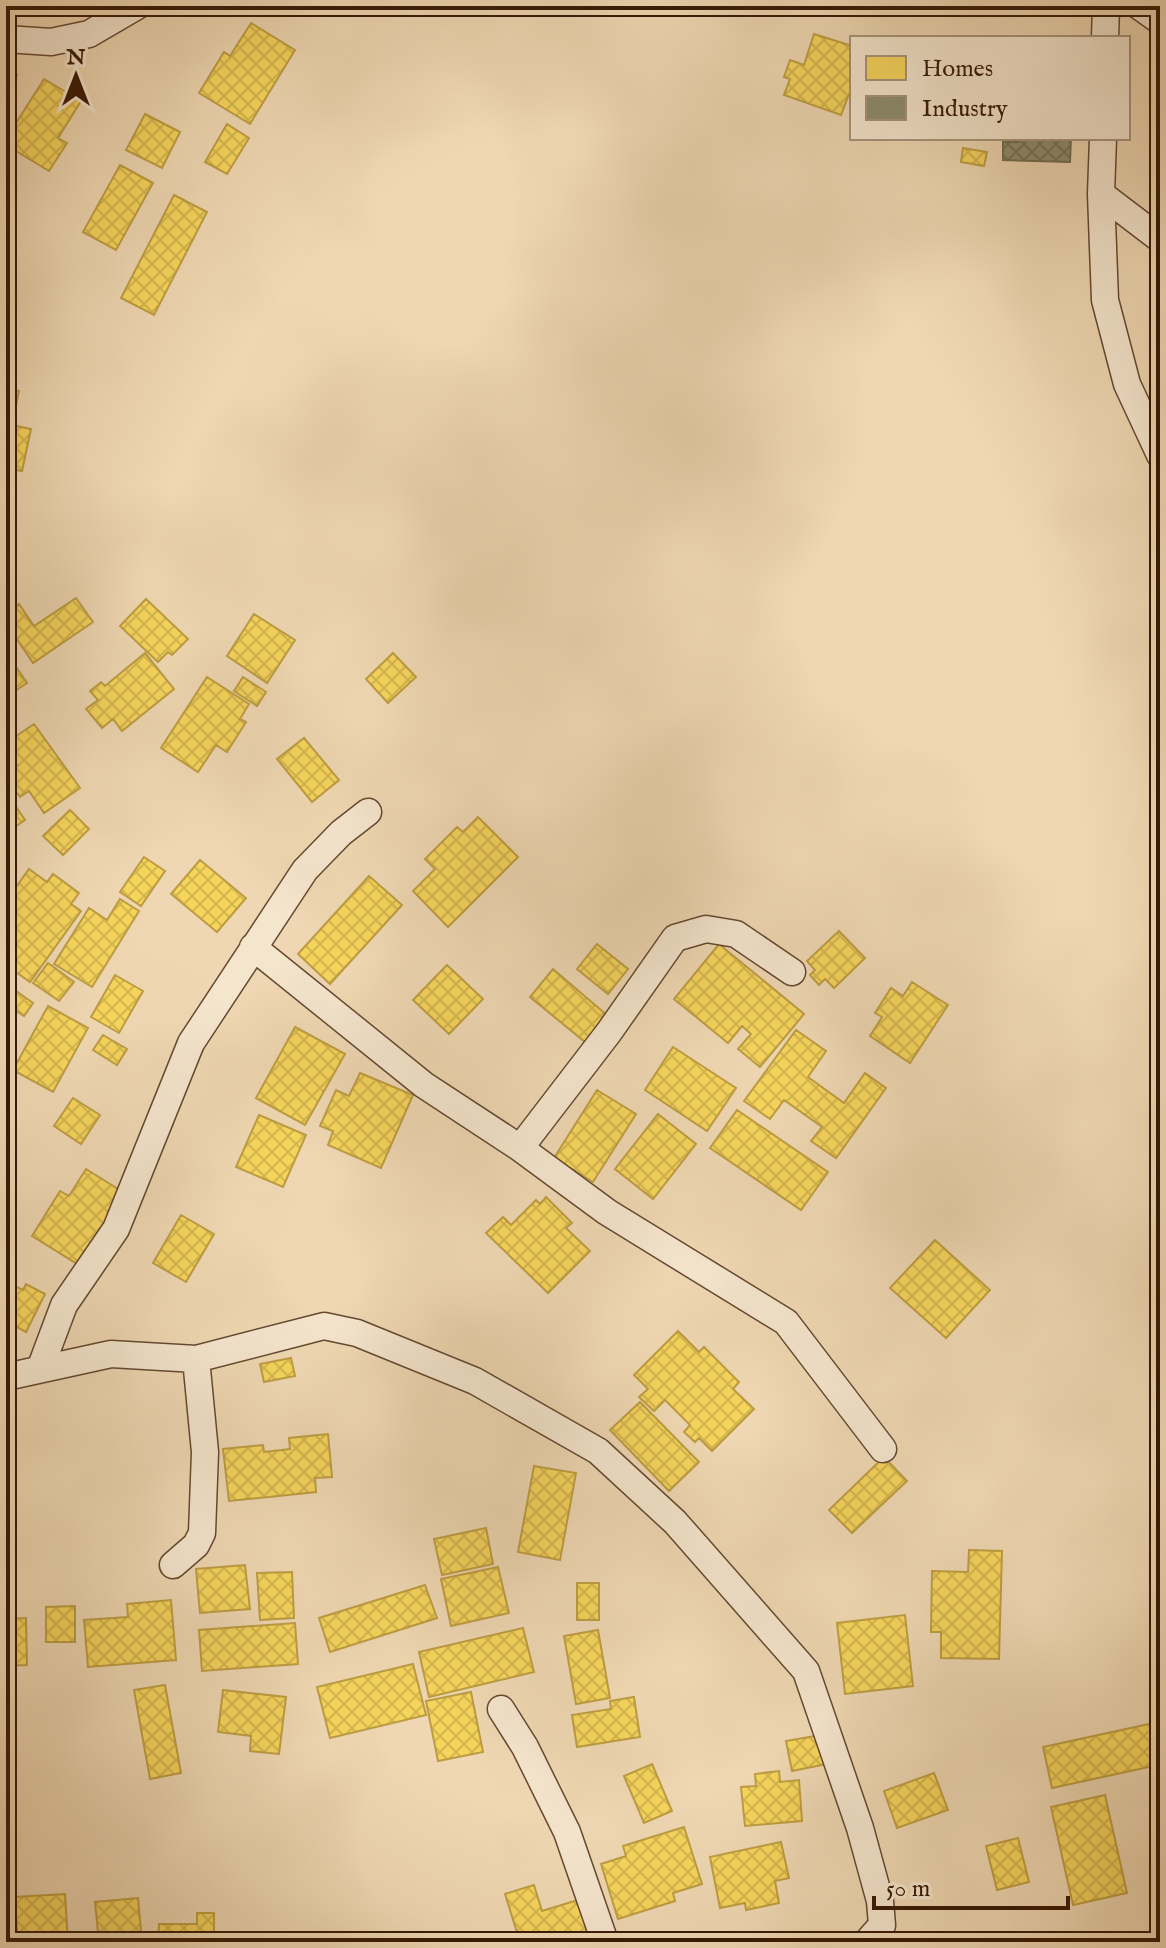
<svg xmlns="http://www.w3.org/2000/svg" width="1166" height="1948" viewBox="0 0 1166 1948" font-family="'IM FELL English',serif">
  <style>
    .homes { fill: url(#homes-cross-hatch); stroke: #bd9d42; stroke-width: 2 }
    .industry { fill: url(#industry-cross-hatch); stroke: #726a4e; stroke-width: 2 }
    .lines { fill: none; stroke-linecap: round; stroke-linejoin: round }
    .minor-casing { stroke: #654830; stroke-width: 29 }
    .minor { stroke: #f4e5cd; stroke-width: 26 }
  </style>
  <defs>
    <pattern id="homes-cross-hatch" width="8" height="8" patternUnits="userSpaceOnUse" patternTransform="scale(2)"><rect width="8" height="8" fill="#f6d55c"/><path d="M0 0l8 8M0 8l8-8" fill="none" stroke="#d4b64e"/></pattern>
    <pattern id="industry-cross-hatch" width="8" height="8" patternUnits="userSpaceOnUse" patternTransform="scale(2)"><rect width="8" height="8" fill="#8c8c6e"/><path d="M0 0l8 8M0 8l8-8" fill="none" stroke="#737258"/></pattern>
  </defs>
  <rect width="100%" height="100%" fill="#eed7b2"/>
  <filter id="stains"><feTurbulence type="fractalNoise" baseFrequency=".0025" numOctaves="4"/><feColorMatrix values="0 0 0 0 .2 0 0 0 0 .09 0 0 0 0 .02 0 0 0 .5 -.17"/></filter>
  <radialGradient id="worn" r=".72"><stop offset=".6" stop-color="#630" stop-opacity="0"/><stop offset="1" stop-color="#630" stop-opacity=".3"/></radialGradient>
  <path class="homes" d="M251,23l44,27 -45,74 -51,-31 25,-41 6,4z
    M814,34l38,12v49l-3,-1 -8,21 -57,-20 6,-16 -6,-2 6,-17 14,5z
    M6,71l11,4 -11,28z
    M44,79l37,22 -23,37 9,5 -18,28 -43,-26v-6z
    M145,114l35,18 -18,36 -36,-18z
    M227,124l22,14 -22,36 -22,-12z
    M963,148l24,4 -3,14 -23,-4z
    M120,165l33,18 -37,67 -33,-18z
    M174,195l33,17 -53,103 -33,-17z
    M6,388l13,3 -7,34 19,4 -9,42 -16,-3z
    M76,598l17,24 -60,41 -27,-40v-10l13,-9 15,22z
    M146,599l42,40 -16,16 -4,-3 -10,10 -38,-36z
    M254,614l41,26 -28,43 -40,-27z
    M6,652l21,31 -21,14z
    M145,653l29,36 -52,42 -9,-12 -11,9 -16,-19 12,-9 -8,-9 11,-9 4,4z
    M393,653l23,24 -28,26 -22,-24z
    M207,677l42,27 -9,15 6,3 -19,30 -11,-7 -18,27 -37,-24z
    M243,677l23,15 -9,14 -23,-15z
    M34,724l46,64 -36,25 -15,-22 -9,6 -14,-20v-4l11,-8 -11,-16v-6z
    M304,738l35,42 -27,22 -35,-43z
    M6,792l19,28 -19,13z
    M70,810l19,19 -26,26 -20,-19z
    M478,817l40,40 -70,70 -35,-36 22,-22 -10,-10 32,-32 6,5z
    M144,857l21,14 -24,35 -21,-14z
    M200,860l46,38 -29,34 -46,-38z
    M29,869l18,13 6,-8 26,19 -8,11 10,7 -51,71 -24,-17v-64z
    M369,876l33,29 -72,79 -32,-30z
    M120,899l19,12 -47,76 -38,-23 35,-56 18,12z
    M839,931l26,27 -31,30 -9,-9 -6,6 -9,-10 5,-5 -8,-9z
    M597,944l31,25 -20,25 -31,-25z
    M719,944l85,70 -44,53 -22,-18 13,-15 -9,-8 -14,17 -54,-44z
    M48,963l26,19 -15,19 -26,-18z
    M447,965l36,34 -34,35 -36,-34z
    M553,969l55,47 -23,26 -55,-45z
    M115,975l28,16 -24,42 -28,-16z
    M912,982l36,23 -38,58 -40,-27 12,-19 -7,-4 16,-25 12,8z
    M12,988l21,15 -9,13 -18,-12v-8z
    M48,1006l40,22 -35,64 -40,-22z
    M295,1027l50,27 -40,71 -49,-27z
    M796,1030l30,21 -18,26 36,26 21,-30 21,15 -50,70 -25,-17 11,-14 -38,-27 -14,19 -26,-18z
    M103,1035l24,14 -10,16 -24,-15z
    M673,1047l63,41 -29,43 -62,-41z
    M360,1073l53,22 -32,73 -53,-23 5,-14 -13,-5 16,-36 13,6z
    M597,1090l39,24 -43,68 -39,-24z
    M73,1098l27,17 -19,29 -27,-18z
    M737,1110l91,62 -27,38 -91,-62z
    M658,1114l38,30 -43,55 -38,-30z
    M259,1115l47,20 -23,52 -47,-20z
    M86,1169l37,23 -44,73 -47,-29 28,-45 9,5z
    M546,1197l26,26 -6,5 24,23 -42,42 -62,-60 17,-16 8,8 25,-25 4,4z
    M181,1215l33,19 -28,48 -33,-19z
    M935,1240l55,50 -44,48 -56,-50z
    M6,1282l17,8 3,-6 19,10 -19,38 -20,-11z
    M678,1331l21,21 5,-5 35,35 -6,7 21,20 -42,42 -13,-13 -4,4 -11,-10 6,-7 -25,-25 -11,11 -15,-14 9,-8 -14,-14z
    M291,1358l4,18 -31,6 -4,-18z
    M640,1402l59,60 -30,29 -59,-61z
    M328,1434l4,43 -17,1 1,14 -87,9 -6,-52 40,-4 1,7 26,-3 -1,-11z
    M884,1457l23,24 -55,52 -23,-23z
    M534,1466l42,7 -16,87 -42,-8z
    M486,1528l7,36 -51,11 -8,-36z
    M969,1550l33,1 -3,108 -58,-1v-26h-10l1,-61 36,1z
    M245,1565l5,44 -50,4 -4,-44z
    M498,1567l11,46 -58,13 -10,-47z
    M292,1572l2,46 -34,2 -3,-47z
    M577,1583h22v37h-22z
    M425,1585l12,33 -107,34 -11,-34z
    M171,1600l5,60 -88,7 -4,-47 44,-3 -1,-13z
    M75,1606v36h-29v-35z
    M905,1615l8,71 -68,8 -8,-71z
    M26,1618l1,47 -21,1v-47z
    M295,1623l3,41 -96,7 -3,-41z
    M523,1628l11,44 -105,25 -10,-45z
    M598,1630l12,68 -34,6 -12,-68z
    M413,1664l13,51 -96,23 -13,-51z
    M165,1685l16,88 -31,6 -16,-89z
    M223,1690l63,7 -7,57 -29,-3 1,-15 -33,-4z
    M471,1692l12,60 -45,9 -12,-60z
    M634,1697l6,40 -63,10 -5,-32 39,-6 -1,-8z
    M1149,1724l9,41 -106,23 -9,-41z
    M821,1735l6,29 -35,7 -6,-30z
    M652,1764l20,47 -28,12 -20,-47z
    M779,1771l1,11 19,-2 3,41 -57,5 -4,-39 15,-1 -1,-12z
    M934,1773l14,37 -51,18 -13,-37z
    M1105,1795l22,98 -54,12 -22,-98z
    M684,1827l18,57 -29,9 2,8 -57,18 -17,-55 25,-8 -3,-10z
    M1018,1838l11,44 -32,8 -11,-44z
    M781,1842l8,36 -14,3 4,22 -33,7 -1,-7 -25,5 -10,-51z
    M534,1885l8,26 39,-12 13,43h-74l-15,-48z
    M65,1894l3,48h-50l-3,-45z
    M138,1898l4,44h-43l-4,-40z
    M197,1913h17v29h-56l1,-18h38z"/>
  <path class="industry" d="M1019,138h52l-1,24 -67,-2v-18h16z"/>
  <g class="lines">
    <defs>
      <path id="minor" d="M1139,6l21,15
        M1105,38l1,-32
        M6,39l45,3 38,-8 48,-28
        M1103,138l-2,56 59,45
        M1101,194l4,106 22,84 33,71
        M253,947l171,138 96,63 87,64 179,110 97,127
        M520,1148l89,-116 66,-94 31,-9 30,5 56,38
        M40,1369l24,-64 52,-76 75,-186 114,-173 36,-37 27,-21
        M6,1377l105,-23 85,5 128,-33 33,7 118,48 123,70 77,71 131,149 54,157 20,73 2,24 -15,17
        M173,1565l23,-20 6,-12 3,-81 -9,-93
        M501,1709l24,38 42,85 38,110"/>
    </defs>
    <use href="#minor" class="minor-casing"/>
    <use href="#minor" class="minor"/>
  </g>
  <rect width="1166" height="1948" fill="none" stroke="#eed7b2" stroke-width="32"/>
  <rect x="8" y="8" width="1150" height="1932" fill="none" stroke="#371905" stroke-width="4"/>
  <rect x="16" y="16" width="1134" height="1916" fill="none" stroke="#371905" stroke-width="2"/>
  <rect x="850" y="36" width="280" height="104" fill="#f4e5cd" stroke="#a8937d" stroke-width="2"/>
  <rect x="866" y="56" width="40" height="24" fill="#f6d55c" stroke="#a8937d" stroke-width="2"/>
  <text x="922" y="76" font-size="24" fill="#371905">Homes</text>
  <rect x="866" y="96" width="40" height="24" fill="#8c8c6e" stroke="#a8937d" stroke-width="2"/>
  <text x="922" y="116" font-size="24" fill="#371905">Industry</text>
  <g transform="translate(76 76)" stroke="#f4e5cd" stroke-width="6" paint-order="stroke">
  <path d="M0-6L14 30L0 20L-14 30Z" fill="#371905"/>
  <text y="-12" font-size="22" font-weight="bold" text-anchor="middle" fill="#371905">N</text>
  </g>
  <path d="M874 1896v12h194v-12" fill="none" stroke="#371905" stroke-width="4"/>
  <text x="886" y="1896" font-size="24" fill="#371905" stroke="#f4e5cd" stroke-width="6" paint-order="stroke">50 m</text>
  <rect width="100%" height="100%" filter="url(#stains)"/>
  <rect width="100%" height="100%" fill="url(#worn)"/>
</svg>
